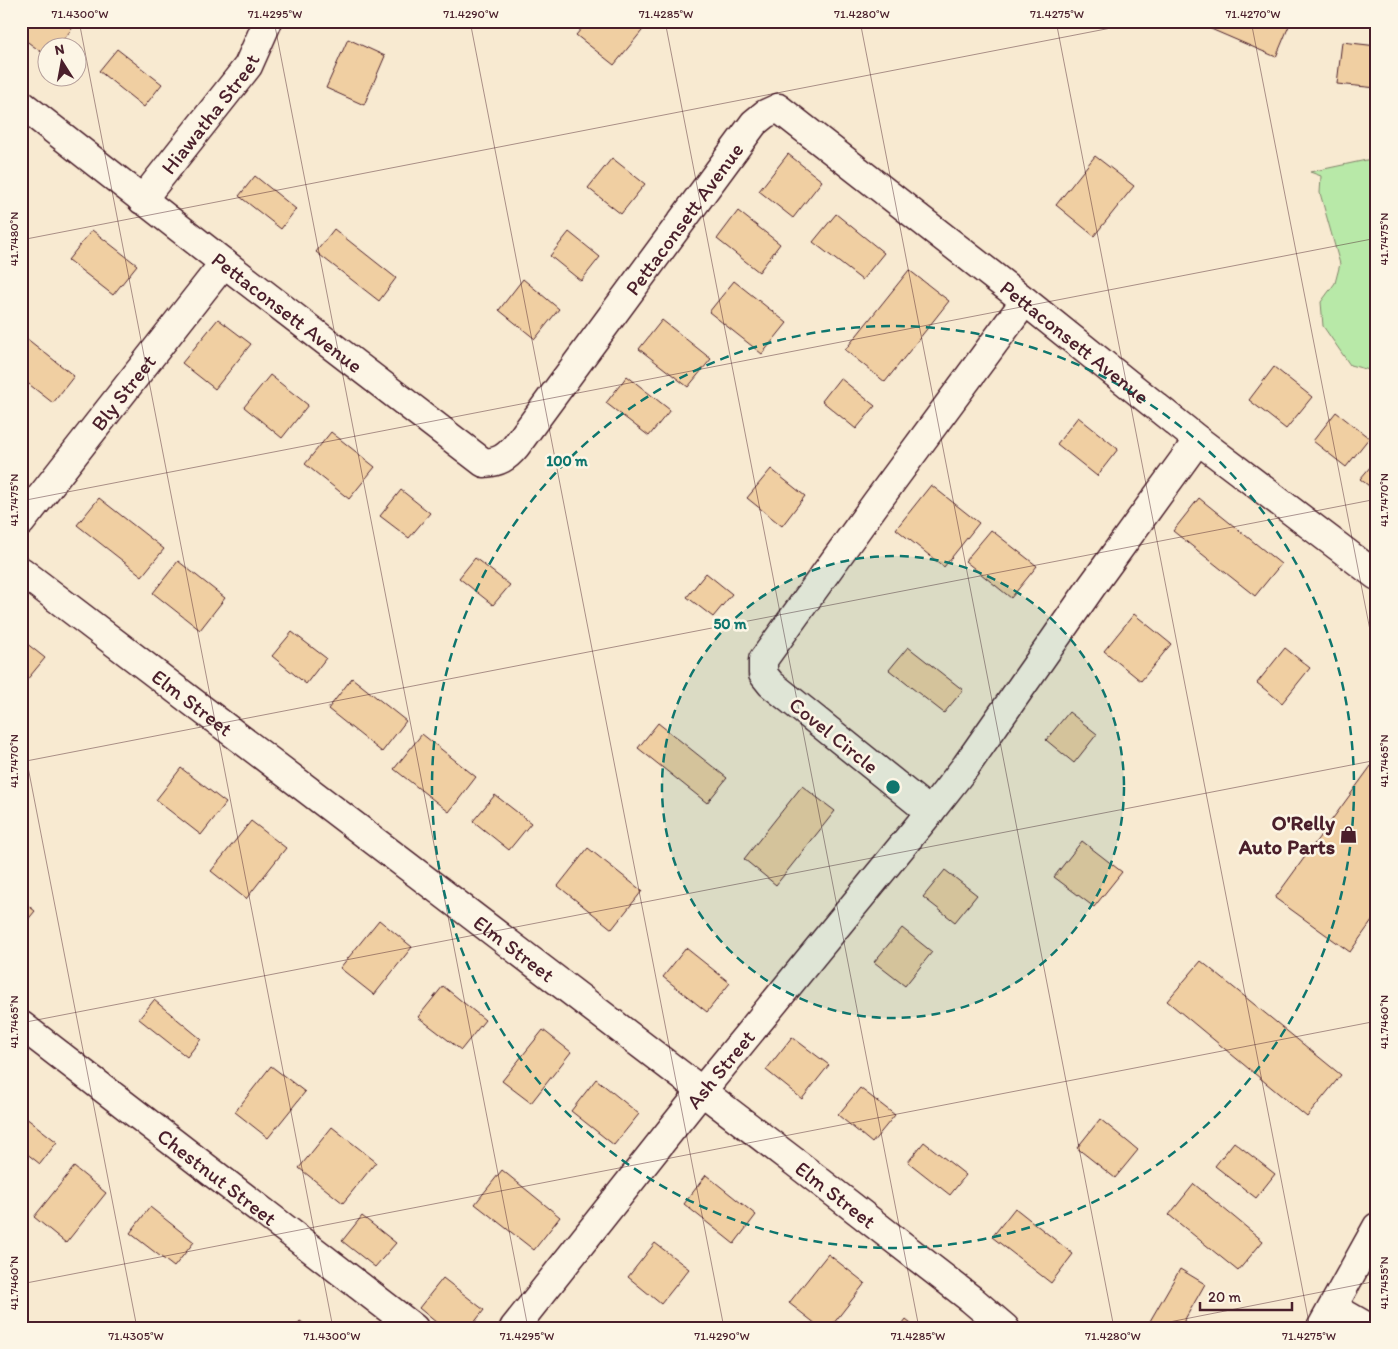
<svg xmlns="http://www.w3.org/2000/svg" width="1398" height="1349" viewBox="0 0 1398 1349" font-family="Itim,sans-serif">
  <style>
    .green { fill: #b8e9a8; stroke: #81846a }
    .building { fill: #f0cfa2; stroke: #4a1f2b }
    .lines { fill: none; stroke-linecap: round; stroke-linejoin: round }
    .minor-casing { stroke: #4a1f2b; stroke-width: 31 }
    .major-casing { stroke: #4a1f2b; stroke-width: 31 }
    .minor { stroke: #fcf5e5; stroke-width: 28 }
    .major { stroke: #fcf5e5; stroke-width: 28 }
    .ticks { fill: none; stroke: #4a1f2b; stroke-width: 1; stroke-opacity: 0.45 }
    .ring { fill: none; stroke: #0f766e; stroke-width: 2.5; stroke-dasharray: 9 6 }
    .labels { text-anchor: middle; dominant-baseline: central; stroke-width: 5; stroke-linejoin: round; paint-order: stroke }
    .street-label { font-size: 21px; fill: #4a1f2b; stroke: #fcf5e5 }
    .poi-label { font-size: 21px; font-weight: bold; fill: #4a1f2b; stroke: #fcf5e5; text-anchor: end }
    .centre { fill: #0f766e; stroke: #fcf5e5; stroke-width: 2.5 }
    .ring-label { font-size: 15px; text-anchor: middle; font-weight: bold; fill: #0f766e; stroke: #fcf5e5; stroke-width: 5; stroke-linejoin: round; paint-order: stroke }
    .neatline { fill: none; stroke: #4a1f2b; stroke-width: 2 }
    .ticks-label { font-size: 12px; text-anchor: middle; fill: #4a1f2b }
  </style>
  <rect width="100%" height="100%" fill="#f8ead1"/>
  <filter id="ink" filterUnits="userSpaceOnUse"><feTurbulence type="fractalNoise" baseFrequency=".02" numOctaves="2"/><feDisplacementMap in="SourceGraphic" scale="10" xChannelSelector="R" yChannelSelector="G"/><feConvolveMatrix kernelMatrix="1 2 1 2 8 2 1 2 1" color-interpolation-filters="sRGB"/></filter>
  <g filter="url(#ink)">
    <path class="green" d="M1377,154v218l-27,-7 -27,-39 -2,-24 14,-19 5,-19 -20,-71 1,-17 -11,-4 61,-13z"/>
    <path class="building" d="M21,21h47l6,5 -17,22h-9v9l-27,-20z
      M588,21h53l5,5 -32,39 -38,-30z
      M1197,21h94l-15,36 -79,-34z
      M348,39l37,17 -21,49 -38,-17z
      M1342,42l35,4v42l-40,-4z
      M117,49l45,35 -18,23 -45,-36z
      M788,154l34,27 -29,37 -34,-27z
      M1095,156l39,30 -40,50 -38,-31z
      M612,158l33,26 -24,30 -33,-26z
      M255,176l41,33 -15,20 -42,-33z
      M738,211l42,33 -21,28 -42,-33z
      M836,214l48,39 -22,27 -49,-38z
      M334,229l62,49 -17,23 -63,-49z
      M92,230l45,35 -24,30 -45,-35z
      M569,232l31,25 -19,24 -31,-25z
      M909,270l40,31 -64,81 -40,-32z
      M523,279l36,30 -24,30 -36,-29z
      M734,281l53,42 -25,31 -53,-42z
      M218,319l33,25 -36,45 -33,-26z
      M662,320l49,39 -23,28 -49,-38z
      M26,338l48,38 -21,27 -32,-25v-33z
      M1274,367l38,30 -26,32 -37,-29z
      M270,375l38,30 -26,33 -38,-31z
      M627,376l43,34 -21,26 -43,-33z
      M840,378l35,28 -19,23 -34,-28z
      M1336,412l33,26 -23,29 -33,-26z
      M1078,417l40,32 -21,27 -40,-32z
      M331,432l44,35 -26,32 -44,-35z
      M1377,459v33l-17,-13z
      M771,469l34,27 -23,30 -35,-28z
      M931,485l48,38 -35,44 -48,-38z
      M401,490l29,23 -21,25 -29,-22z
      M99,498l65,51 -22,27 -65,-51z
      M1199,498l82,66 -26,32 -82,-65z
      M991,530l46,36 -26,32 -46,-37z
      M475,558l35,27 -17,20 -34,-27z
      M178,561l47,37 -25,32 -47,-37z
      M706,573l26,21 -19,23 -26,-20z
      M1134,614l37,30 -30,37 -37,-30z
      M292,632l34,26 -20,26 -34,-28z
      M21,639l24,19 -24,29z
      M908,647l55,43 -19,23 -55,-43z
      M1285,648l25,20 -28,35 -25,-20z
      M352,678l54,43 -24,31 -54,-43z
      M1069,712l28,22 -23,29 -28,-23z
      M658,723l69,55 -20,25 -69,-55z
      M422,734l54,43 -27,35 -55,-43z
      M1371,766l6,4v144l-27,38 -75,-54z
      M181,768l45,35 -25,32 -45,-35z
      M802,786l33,25 -59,74 -32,-26z
      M495,795l36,28 -22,27 -36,-29z
      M251,821l35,27 -40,51 -35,-28z
      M1082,841l40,31 -28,35 -40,-30z
      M588,848l54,43 -30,38 -54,-43z
      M945,870l32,25 -22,27 -32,-25z
      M21,900l14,11 -14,17z
      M379,920l33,27 -38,48 -34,-27z
      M902,928l30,24 -27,34 -31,-24z
      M686,948l44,35 -23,29 -44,-35z
      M1201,961l140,114 -34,42 -140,-116z
      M443,986l42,34 -24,30 -43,-33z
      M154,1000l47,39 -14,18 -48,-38z
      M543,1030l28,22 -40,51 -29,-22z
      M792,1037l37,28 -27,34 -36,-29z
      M271,1066l34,26 -37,46 -33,-26z
      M596,1079l43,35 -25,31 -43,-34z
      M860,1088l35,27 -23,28 -34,-28z
      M21,1114l36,28 -17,22 -19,-15z
      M1100,1119l38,31 -23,28 -38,-30z
      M332,1127l44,35 -33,41 -44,-35z
      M924,1142l42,33 -16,20 -42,-33z
      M1234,1142l41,32 -19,24 -41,-32z
      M74,1167l32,26 -40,50 -32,-26z
      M502,1170l58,47 -26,33 -59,-46z
      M706,1175l50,40 -22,29 -50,-40z
      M1194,1184l69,57 -25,30 -69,-56z
      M150,1207l44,35 -20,25 -44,-34z
      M1015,1208l58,46 -22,29 -59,-46z
      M362,1216l34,27 -21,24 -33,-26z
      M655,1243l34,26 -28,35 -33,-27z
      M828,1254l37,29 -35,45h-9l-32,-25z
      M1180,1269l25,15 -25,44h-34z
      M443,1278l41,32 -14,18h-27l-24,-20z
      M906,1320l10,8h-16z
      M300,1321l10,7h-15z"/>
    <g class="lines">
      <defs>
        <g id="minor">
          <path id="s1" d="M21,104l203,159 260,200c15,-1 22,-5 32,-17l238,-323 11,-9 13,-6 247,193 173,139 179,136"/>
          <path id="s2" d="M142,200l106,-134 20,-45"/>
          <path id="s3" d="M21,522l203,-259"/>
          <path id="s4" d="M21,571l775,592 175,136 34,29"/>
          <path d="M930,812l-159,-128 -8,-10v-14l113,-157 149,-202"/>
          <path id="s5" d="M21,1025l393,303"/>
          <path d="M1334,1308l35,20"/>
          <path id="s6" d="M514,1328l187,-236 229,-280 36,-46 126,-180 106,-146"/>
        </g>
        <path id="major" d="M1321,1328l56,-101"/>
      </defs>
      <use href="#minor" class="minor-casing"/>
      <use href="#major" class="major-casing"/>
      <use href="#minor" class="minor"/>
      <use href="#major" class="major"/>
    </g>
  </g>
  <path class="ticks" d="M79,21l254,1307M274,21l254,1307M470,21l254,1307M665,21l254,1307M860,21l254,1307M1056,21l254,1307M1251,21l126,645M21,240l1126,-219M21,501l1356,-263M21,731l116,597M21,762l1356,-263M21,1023l1356,-263M21,1284l1356,-263M1139,1328l238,-47"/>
  <circle cx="893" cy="787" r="231" fill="#0f766e" fill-opacity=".12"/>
  <g class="ring">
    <circle cx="893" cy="787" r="231"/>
    <circle cx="893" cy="787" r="461"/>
  </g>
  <defs>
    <symbol id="shop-bare" viewBox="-9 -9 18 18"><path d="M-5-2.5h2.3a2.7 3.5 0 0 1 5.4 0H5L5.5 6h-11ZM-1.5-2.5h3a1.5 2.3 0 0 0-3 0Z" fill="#4a1f2b" stroke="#fcf5e5" stroke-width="2.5" paint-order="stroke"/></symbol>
  </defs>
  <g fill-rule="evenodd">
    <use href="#shop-bare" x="1336" y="822" width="25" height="25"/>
  </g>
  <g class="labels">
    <g class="street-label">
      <text stroke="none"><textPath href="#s2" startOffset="110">Hiawatha Street</textPath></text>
      <text stroke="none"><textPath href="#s1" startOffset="906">Pettaconsett Avenue</textPath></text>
      <text stroke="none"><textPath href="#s1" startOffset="338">Pettaconsett Avenue</textPath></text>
      <text stroke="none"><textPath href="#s1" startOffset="1431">Pettaconsett Avenue</textPath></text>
      <text stroke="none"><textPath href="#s3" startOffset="165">Bly Street</textPath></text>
      <text stroke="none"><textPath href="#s4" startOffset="216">Elm Street</textPath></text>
      <text transform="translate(834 735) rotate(39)">Covel Circle</text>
      <text stroke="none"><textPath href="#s4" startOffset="621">Elm Street</textPath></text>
      <text stroke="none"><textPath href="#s6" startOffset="331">Ash Street</textPath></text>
      <text stroke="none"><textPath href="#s5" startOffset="248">Chestnut Street</textPath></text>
      <text stroke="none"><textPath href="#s4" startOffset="1026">Elm Street</textPath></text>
    </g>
    <g class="poi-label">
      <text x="1335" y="822">O'Relly<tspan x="1335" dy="24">Auto Parts</tspan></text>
    </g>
  </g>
  <circle cx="893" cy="787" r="8" class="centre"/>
  <g class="ring-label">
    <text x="567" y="466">100 m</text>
    <text x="730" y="629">50 m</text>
  </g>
  <rect width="1398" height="1349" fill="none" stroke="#fcf5e5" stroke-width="55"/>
  <g transform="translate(62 62) rotate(349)"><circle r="24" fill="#fcf5e5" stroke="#b59f9b"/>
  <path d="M0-4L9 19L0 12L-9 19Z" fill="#4a1f2b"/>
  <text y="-8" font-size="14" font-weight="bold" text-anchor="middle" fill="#4a1f2b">N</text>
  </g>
  <path d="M1200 1302v8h92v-8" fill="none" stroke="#4a1f2b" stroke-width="2.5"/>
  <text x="1208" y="1302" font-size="15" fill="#4a1f2b" stroke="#fcf5e5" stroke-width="4" paint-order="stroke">20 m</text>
  <rect x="28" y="28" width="1342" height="1294" class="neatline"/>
  <g class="ticks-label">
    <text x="80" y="18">71.4300°W</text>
    <text x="275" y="18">71.4295°W</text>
    <text x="471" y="18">71.4290°W</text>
    <text x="666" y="18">71.4285°W</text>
    <text x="862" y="18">71.4280°W</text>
    <text x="1057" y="18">71.4275°W</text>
    <text x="1253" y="18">71.4270°W</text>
    <text transform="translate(1384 239) rotate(-90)" y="4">41.7475°N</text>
    <text transform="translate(14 239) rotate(-90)" y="4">41.7480°N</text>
    <text transform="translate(1384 500) rotate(-90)" y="4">41.7470°N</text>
    <text transform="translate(14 500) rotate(-90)" y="4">41.7475°N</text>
    <text transform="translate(1384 761) rotate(-90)" y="4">41.7465°N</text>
    <text transform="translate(14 761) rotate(-90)" y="4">41.7470°N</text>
    <text transform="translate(1384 1022) rotate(-90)" y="4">41.7460°N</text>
    <text transform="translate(14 1022) rotate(-90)" y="4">41.7465°N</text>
    <text transform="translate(1384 1283) rotate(-90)" y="4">41.7455°N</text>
    <text transform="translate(14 1283) rotate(-90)" y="4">41.7460°N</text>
    <text x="136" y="1340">71.4305°W</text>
    <text x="332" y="1340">71.4300°W</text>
    <text x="527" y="1340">71.4295°W</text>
    <text x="722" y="1340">71.4290°W</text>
    <text x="918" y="1340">71.4285°W</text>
    <text x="1113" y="1340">71.4280°W</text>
    <text x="1309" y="1340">71.4275°W</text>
  </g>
</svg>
